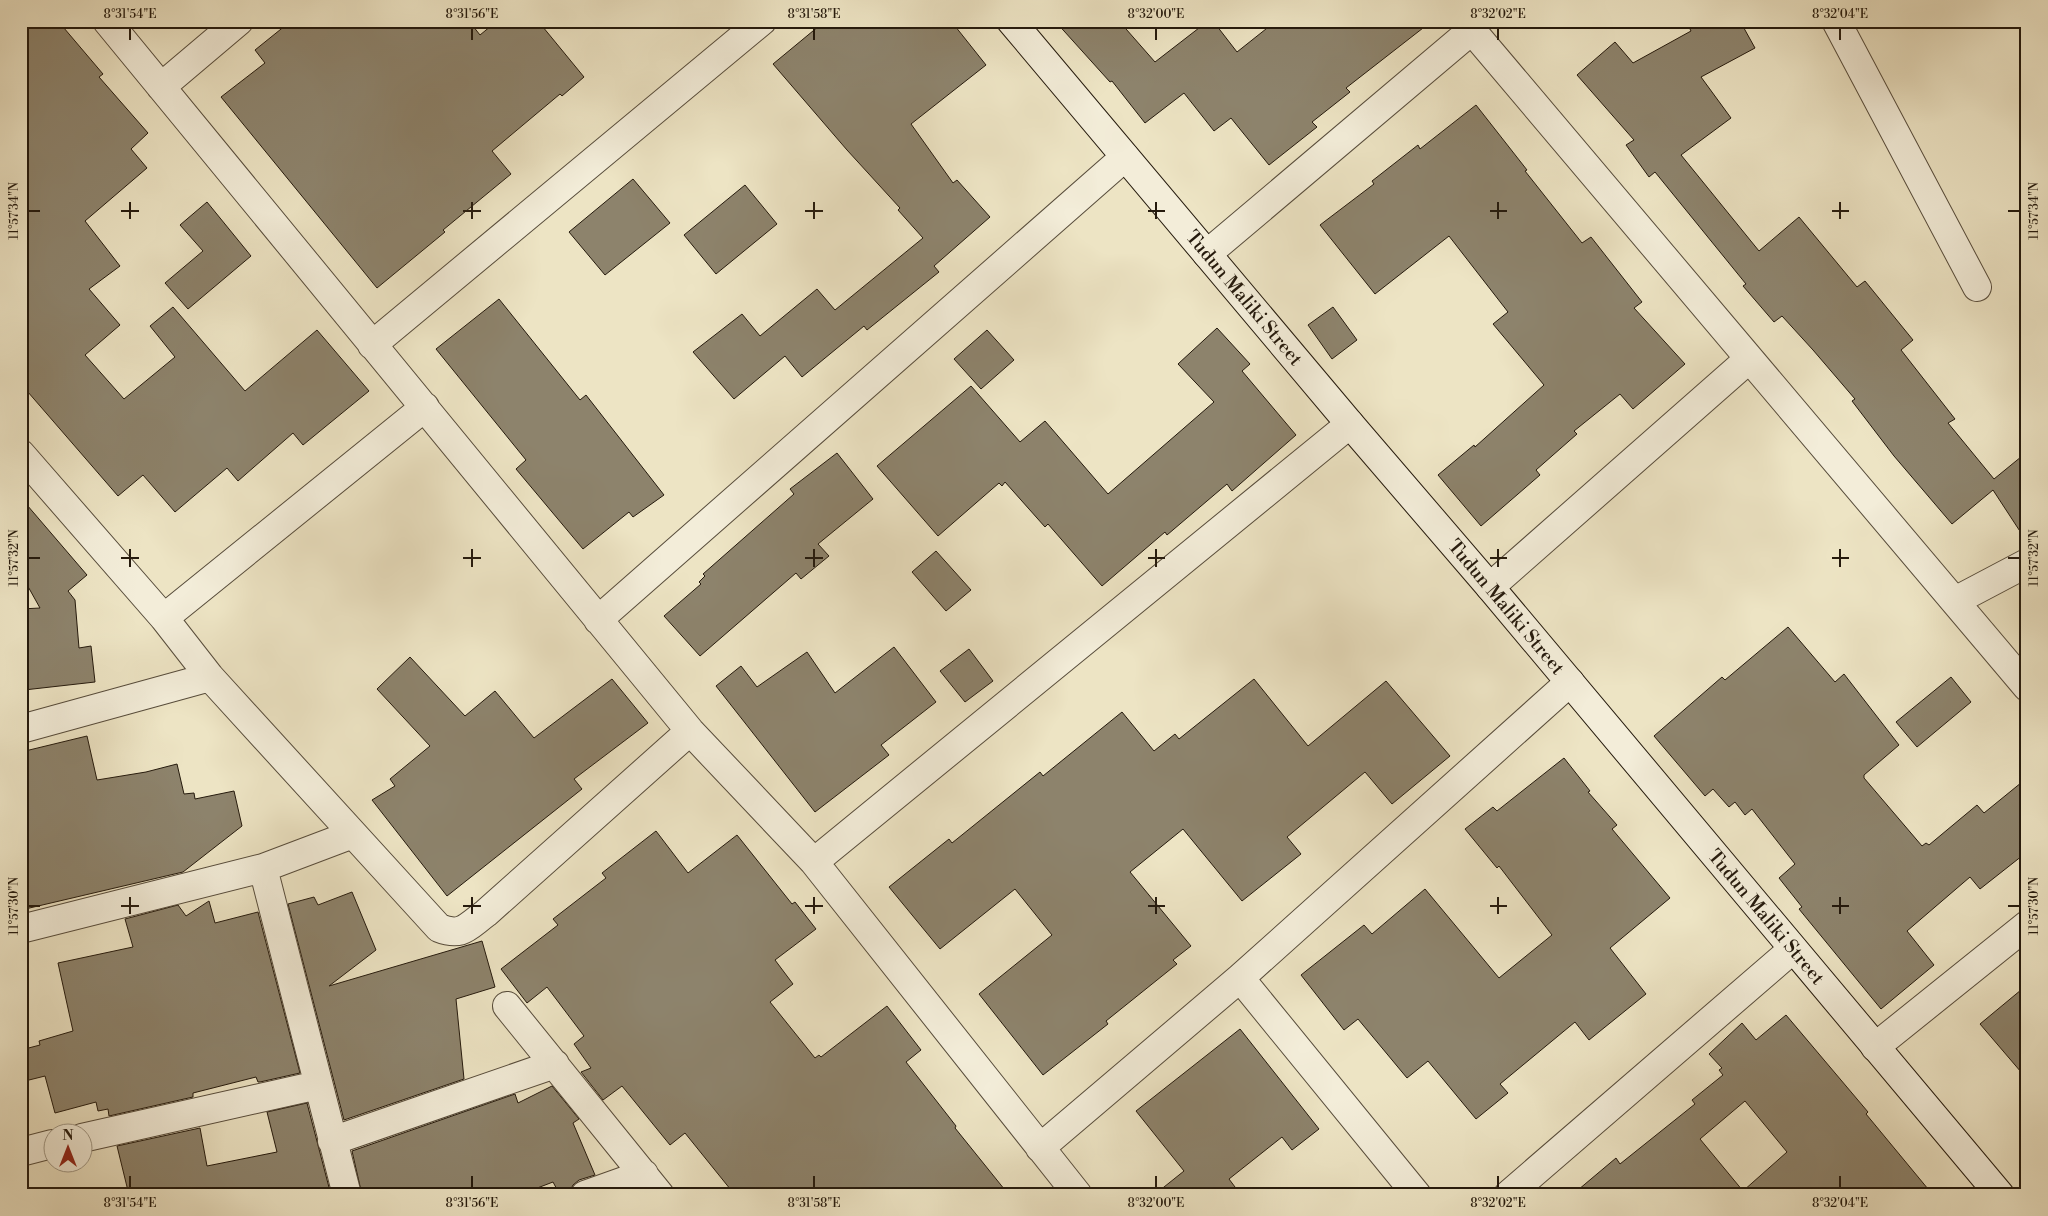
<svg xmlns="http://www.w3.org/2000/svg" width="2048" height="1216" viewBox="0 0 2048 1216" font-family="'Libre Bodoni',serif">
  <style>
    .building { fill: #8d836c; stroke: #251a0d; fill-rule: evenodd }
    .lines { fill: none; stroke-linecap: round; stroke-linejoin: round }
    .street-casing { stroke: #574c3b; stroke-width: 30 }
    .secondary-casing { stroke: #251a0d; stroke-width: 30 }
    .street { stroke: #f3edd9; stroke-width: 28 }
    .secondary { stroke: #f3edd9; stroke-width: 28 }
    .ticks { fill: none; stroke: #251a0d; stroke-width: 2 }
    .labels { text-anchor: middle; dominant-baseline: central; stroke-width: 4.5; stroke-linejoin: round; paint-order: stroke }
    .street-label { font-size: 19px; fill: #251a0d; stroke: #f3edd9 }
    .neatline { fill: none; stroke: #251a0d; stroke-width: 2 }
    .ticks-label { font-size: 12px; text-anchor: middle; fill: #251a0d }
  </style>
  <rect width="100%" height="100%" fill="#ede4c4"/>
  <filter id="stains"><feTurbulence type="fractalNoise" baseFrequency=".004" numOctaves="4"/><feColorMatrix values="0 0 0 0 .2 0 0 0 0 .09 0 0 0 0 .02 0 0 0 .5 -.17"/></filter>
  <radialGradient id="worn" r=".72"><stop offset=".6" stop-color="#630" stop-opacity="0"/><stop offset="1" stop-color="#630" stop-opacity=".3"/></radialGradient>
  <path class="building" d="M21,21h37l45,53 -4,3 49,56 -17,16 16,19 -62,53 35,45 -31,23 31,36 -35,30 39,44 51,-42 -25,-31 23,-19 72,84 72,-61 52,61 -66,54 -10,-12 -55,48 -11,-13 -52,44 -32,-37 -25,21 -97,-112z
    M291,21h178l11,14 17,-14h41l46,56 -22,19 -2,-2 -68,57 19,23 -68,56 2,2 -68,56 -156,-191 44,-34 -10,-13z
    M825,21h126l35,44 -75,59 42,59 4,-3 33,37 -56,49 5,6 -72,58 -3,-4 -62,51 -17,-21 -51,43 -41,-47 49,-38 18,22 57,-47 18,21 88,-72 -25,-28 2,-2 -53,-58 -74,-86z
    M1055,21h64l36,41 53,-41h5l24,31 39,-31h156l-86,67 4,4 -38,30 5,5 -48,38 -38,-47 -17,13 -30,-38 -39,30 -33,-42 -2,1z
    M1686,21h54l15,27 -54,29 30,41 -50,37 78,96 40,-34 58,70 8,-6 48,59 -12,10 54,69 -7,4 46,56 33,-27v90l-34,-52 -41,34 -58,-68 -42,-55 3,-2 -42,-49 -31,-34 -8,6 -31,-36 3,-2 -91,-112 -6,5 -23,-32 8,-5 -57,-65 38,-33 18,21 58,-32z
    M1476,105l51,65 -2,1 57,72 9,-6 51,65 -8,6 51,56 -52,45 -13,-15 -46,37 3,3 -41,36 4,5 -59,51 -43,-51 36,-30 1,2 69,-62 -51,-61 15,-12 -59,-76 -74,58 -55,-69 54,-41 -2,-3 46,-36 2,4z
    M633,179l37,44 -65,52 -36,-43z
    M745,185l32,39 -61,50 -32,-39z
    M207,202l44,54 -63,53 -23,-26 38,-32 -23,-26z
    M499,299l81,101 6,-5 78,100 -31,22 -4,-5 -46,37 -67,-80 10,-9 -90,-111z
    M1333,307l24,33 -25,19 -24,-34z
    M1217,328l33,36 -8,7 54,64 -64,56 -5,-7 -60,51 -2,-3 -63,54 -54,-62 -3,3 -40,-45 -3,4 -3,-3 -61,53 -61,-70 94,-80 49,56 25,-21 63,73 106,-92 -36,-38z
    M987,330l27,30 -33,29 -27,-30z
    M837,453l36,46 -55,45 11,12 -28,23 -5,-6 -96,83 -36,-40 37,-32 -2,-2 6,-6 -2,-2 91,-80 -4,-5z
    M21,498l66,77 -19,16 7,9 4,48 12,-2 4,36 -71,8 -3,-81 19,-1 -19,-34z
    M936,551l35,39 -25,21 -34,-39z
    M1788,627l47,55 9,-8 55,71 -35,30v3l58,68 4,-3 3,2 48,-40 7,8 43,-35v74l-47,37 -10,-12 -63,54 27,34 -53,44 -82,-100 3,-2 -23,-29 16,-14 -43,-55 -7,6 -10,-13 -6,5 -16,-18 -8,7 -51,-60 68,-59 3,3z
    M894,647l42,55 -55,43 8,10 -74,57 -99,-126 25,-20 16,21 50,-35 28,41z
    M969,649l24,32 -28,21 -25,-31z
    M410,657l55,59 30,-25 39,47 78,-59 36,44 -74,56 8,10 -135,107 -75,-96 23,-14 -5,-7 40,-33 -53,-57z
    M1951,677l20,25 -54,45 -21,-25z
    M1254,679l54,67 78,-65 64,75 -58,48 -27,-32 -78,65 14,17 -59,47 -59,-72 -53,43 61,74 -18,14 4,4 -71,57 2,3 -65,51 -64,-81 73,-59 -37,-46 -75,60 -51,-62 60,-48 3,4 88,-71 3,4 79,-64 32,39 21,-17 4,5z
    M87,736l10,44 49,-8 31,-8 7,30 10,-1 1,6 39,-8 8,35 -59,46 -162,38v-158z
    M1564,758l26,33 -2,1 29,33 -5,4 58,69 -60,50 36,46 -57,46 -14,-18 -75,62 8,9 -32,26 -48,-58 -21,17 -49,-59 -14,11 -43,-55 63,-50 8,9 53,-45 74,89 53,-43 -53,-69 -2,2 -32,-39 28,-22 4,4z
    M656,831l32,42 49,-38 55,69 3,-2 21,27 -41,31 18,24 -23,18 45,56 4,-3 2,2 66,-51 34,44 -15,12 50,64 -1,2 54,67h-274l-50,-62 -15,12 -48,-59 -19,14 -22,-28 10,-4 -17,-24 10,-8 -37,-49 -20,16 -26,-34 57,-44 -5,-6 53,-41 -4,-5z
    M352,892l24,58 -47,36 153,-45 13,46 -39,12 8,80 -120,41 -56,-216 26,-7 4,8z
    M209,901l6,22 43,-11 42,161 -40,9h-2l-2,-5 -63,16v4l-84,19 -1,-7 -10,2 -2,-9 -41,11 -10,-37 -24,6v-32l19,-5 -1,-4 34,-10 -15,-68 75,-16 -8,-28 53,-14 8,11z
    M2027,985v94l-47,-55z
    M1786,1015l82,97 -2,2 67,81h-361l44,-37 4,6 75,-60 -3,-4 31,-25 -4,-5 3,-2 -13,-14 33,-31 14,17zM1745,1101l42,51 -44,39 -43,-52z
    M1240,1029l79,100 -27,21 -10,-13 -53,42 12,16h-87l30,-24 -48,-60z
    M552,1086l27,33 -6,4 22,52 -16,5 -6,5 -3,6 -10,4 -7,-13 -34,13h-157l-10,-44 163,-57 3,9z
    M307,1103l24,92h-202l-12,-49 83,-18 7,38 70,-14 -10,-40z"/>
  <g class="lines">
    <defs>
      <path id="street" d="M107,21l583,710 124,131 264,333
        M1464,21l563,666
        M1836,21l141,266
        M161,87l78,-66
        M1207,254l265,-224
        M372,345l390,-324
        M21,454l143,164 46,59 229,251c23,9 28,-1 47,-15l204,-182
        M1490,587l259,-228
        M1955,601l72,-38
        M164,618l261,-211
        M598,620l527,-463
        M21,729l189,-52
        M814,862l536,-438
        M263,868l84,327
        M21,929l242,-61 90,-34
        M1240,978l177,217
        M507,1006l153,189
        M1875,1047l152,-122
        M82,1138l236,-53
        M332,1141l223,-77
        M1040,1148l200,-170 330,-296
        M21,1152l31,-8
        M585,1195l59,-21
        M1508,1195l285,-246"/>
      <path id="secondary" d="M1011,21l339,403 140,163 510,608"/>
    </defs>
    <use href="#street" class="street-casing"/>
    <use href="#secondary" class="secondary-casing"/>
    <use href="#street" class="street"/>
    <use href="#secondary" class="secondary"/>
  </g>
  <path class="ticks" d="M130,28v12M472,28v12M814,28v12M1156,28v12M1498,28v12M1840,28v12M130,202v17M472,202v17M814,202v17M1156,202v17M1498,202v17M1840,202v17M28,211h12M121,211h18M463,211h18M805,211h18M1148,211h17M1490,211h17M1832,211h17M2008,211h12M130,549v18M472,549v18M814,549v18M1156,549v18M1498,549v18M1840,549v18M28,558h12M121,558h18M463,558h18M805,558h18M1148,558h17M1490,558h17M1832,558h17M2008,558h12M130,897v17M472,897v17M814,897v17M1156,897v17M1498,897v17M1840,897v17M28,906h12M121,906h18M463,906h18M805,906h18M1148,906h17M1490,906h17M1832,906h17M2008,906h12M130,1176v12M472,1176v12M814,1176v12M1156,1176v12M1498,1176v12M1840,1176v12"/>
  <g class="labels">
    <g class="street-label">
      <text transform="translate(1244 298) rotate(50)">Tudun Maliki Street</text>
      <text transform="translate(1506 607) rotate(50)">Tudun Maliki Street</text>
      <text transform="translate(1766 917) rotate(50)">Tudun Maliki Street</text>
    </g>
  </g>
  <rect width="2048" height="1216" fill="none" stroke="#ede4c4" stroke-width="55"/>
  <g transform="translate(68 1148)"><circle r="24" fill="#f3edd9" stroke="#a19987"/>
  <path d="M0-4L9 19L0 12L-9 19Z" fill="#8f2418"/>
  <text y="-8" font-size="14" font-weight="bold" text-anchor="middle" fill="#251a0d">N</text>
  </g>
  <rect x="28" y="28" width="1992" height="1160" class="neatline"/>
  <g class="ticks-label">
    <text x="130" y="18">8°31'54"E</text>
    <text x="472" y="18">8°31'56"E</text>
    <text x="814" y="18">8°31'58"E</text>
    <text x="1156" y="18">8°32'00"E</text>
    <text x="1498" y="18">8°32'02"E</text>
    <text x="1840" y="18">8°32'04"E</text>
    <text transform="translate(14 211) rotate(-90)" y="4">11°57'34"N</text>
    <text transform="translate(2034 211) rotate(-90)" y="4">11°57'34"N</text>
    <text transform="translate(14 558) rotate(-90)" y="4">11°57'32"N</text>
    <text transform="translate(2034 558) rotate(-90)" y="4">11°57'32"N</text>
    <text transform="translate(14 906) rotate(-90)" y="4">11°57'30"N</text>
    <text transform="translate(2034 906) rotate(-90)" y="4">11°57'30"N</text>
    <text x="130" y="1207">8°31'54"E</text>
    <text x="472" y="1207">8°31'56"E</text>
    <text x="814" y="1207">8°31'58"E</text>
    <text x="1156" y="1207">8°32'00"E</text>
    <text x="1498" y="1207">8°32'02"E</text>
    <text x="1840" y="1207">8°32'04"E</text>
  </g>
  <rect width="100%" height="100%" filter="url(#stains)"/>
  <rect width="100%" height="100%" fill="url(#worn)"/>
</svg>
